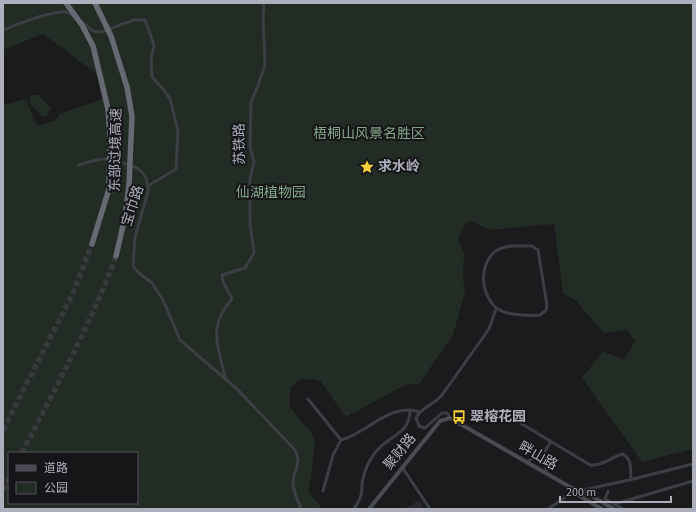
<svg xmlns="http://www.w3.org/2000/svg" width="696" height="512" viewBox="0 0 696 512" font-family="'Source Sans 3','Noto Sans SC',sans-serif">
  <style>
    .built { fill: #27262a }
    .green { fill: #222b24; fill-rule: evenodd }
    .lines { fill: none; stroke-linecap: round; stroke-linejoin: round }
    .highway-tunnel { stroke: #38383d; stroke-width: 5.5; stroke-dasharray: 5.5 3; stroke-linecap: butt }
    .street { stroke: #3d3d44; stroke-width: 3 }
    .secondary { stroke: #494a52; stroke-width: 4 }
    .highway { stroke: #676973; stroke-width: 5.5 }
    .highway-bridge { stroke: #676973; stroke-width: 5.5 }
    .labels { text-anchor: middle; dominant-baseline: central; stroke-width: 4; stroke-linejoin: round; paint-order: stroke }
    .park-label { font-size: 14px; fill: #84a78b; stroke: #161518 }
    .street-label { font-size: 14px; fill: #adafbc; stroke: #161518 }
    .poi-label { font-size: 14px; font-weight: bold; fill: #adafbc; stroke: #161518; text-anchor: start }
  </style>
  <rect width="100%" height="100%" fill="#1b1a1d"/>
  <path class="built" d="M419,500l6,9h-21z"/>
  <path class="green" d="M3,3h690v446l-51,13 -60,-84 21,-27 21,9 11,-19 -8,-11 -23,3 -28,-32 -13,-8 -9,-69 -64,6 -19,-9 -6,3 -7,13 6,17 -1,25 2,13 -12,43 -34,49h-12l-61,33 -25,-35 -7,-3 -14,1 -10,8v19l23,28 2,7 -6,50 13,17h-319v-404l23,-6 11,27 17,-5 6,-7 48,-17 -13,-24 -52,-39 -40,16zM9,453h128v50h-128z
    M32,95h6l13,13 -4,8h-5l-11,-11 -2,-5z"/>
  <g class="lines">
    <path class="highway-tunnel" d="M3,430l70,-137 19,-49
      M22,453c33,-65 69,-129 94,-197
      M3,490l6,-12"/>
    <path class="street" d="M82,22l11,9 8,1 33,-12h11l9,25 -3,16 1,16 12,13 6,9 8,32 -2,38 -28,17
      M3,30c15,-6 42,-17 58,-18 4,-1 9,1 12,4
      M79,165c6,-2 12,-4 18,-5 7,-2 16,0 22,2 18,4 30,9 29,30l-13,45 -2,29 6,7 13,10 11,17 17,40 58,50 57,60c8,13 -3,22 -2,34 1,9 5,17 8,25
      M512,246h20l6,4 9,55 -1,5 -6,5c-6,1 -12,0 -18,0 -9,-1 -17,-1 -24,-6 -5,-2 -7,-7 -10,-12 -10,-21 -3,-50 24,-51z
      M226,380c-8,-32 -19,-54 6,-81l-9,-17 -1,-7 23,-7 9,-15 -4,-30v-44l4,-17 -4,-15 1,-45 6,-14 8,-23 -2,-50 1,-8 -1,-4
      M308,399l33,41
      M499,410l91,55c13,1 21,-8 33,-11 10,7 7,15 8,26
      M450,418l-3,-5h-5l-17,15 -6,-2 -3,-8c3,-9 19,-14 26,-23l47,-66 7,-20
      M341,440c27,-7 48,-38 79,-28
      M541,458l10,-17
      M527,462l7,-5 7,1 5,6v9
      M402,467l28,42
      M323,491l10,-36 8,-15
      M579,491l54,-12 60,-15
      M608,491l-3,8 18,10
      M615,504l78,-23
      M354,509c2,-4 6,-9 7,-14 1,-4 1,-8 1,-12 2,-11 6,-21 12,-29 13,-19 36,-18 36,-44
      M548,509l25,-17"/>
    <path class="secondary" d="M573,492l29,17
      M369,509l71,-88 10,-3 120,69 20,8 24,14"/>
    <path class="highway" d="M92,244l17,-55
      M116,256l9,-39 4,-32"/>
    <path class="highway-bridge" d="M66,3l16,22 11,21 15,63 2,26 -1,54
      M95,3l16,33 16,51 5,29 -3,69"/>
  </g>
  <defs>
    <symbol id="sight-bare" viewBox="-9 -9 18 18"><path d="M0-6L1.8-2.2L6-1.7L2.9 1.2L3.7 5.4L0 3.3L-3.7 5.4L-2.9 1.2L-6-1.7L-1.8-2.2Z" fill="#f4ce3b" stroke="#161518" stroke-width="2.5" paint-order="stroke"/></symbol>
    <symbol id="bus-bare" viewBox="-9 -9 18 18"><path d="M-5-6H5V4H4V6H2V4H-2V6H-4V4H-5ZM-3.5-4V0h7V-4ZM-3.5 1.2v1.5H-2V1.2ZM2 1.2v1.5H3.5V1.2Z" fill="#f4ce3b" stroke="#161518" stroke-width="2.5" paint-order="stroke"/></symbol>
  </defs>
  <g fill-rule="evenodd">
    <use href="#sight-bare" x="357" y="157" width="20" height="20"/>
    <use href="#bus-bare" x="449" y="407" width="20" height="20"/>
  </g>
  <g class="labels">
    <g class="park-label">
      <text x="369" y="134">梧桐山风景名胜区</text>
      <text x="271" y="193">仙湖植物园</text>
    </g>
    <g class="street-label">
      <text transform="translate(240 144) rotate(-91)">苏铁路</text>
      <text transform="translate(116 150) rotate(-89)">东部过境高速</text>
      <text transform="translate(133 206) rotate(-72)">宝巾路</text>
      <text transform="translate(400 452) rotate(-51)">聚财路</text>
      <text transform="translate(538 456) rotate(30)">畔山路</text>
    </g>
    <g class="poi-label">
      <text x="378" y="167">求水岭</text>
      <text x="470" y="417">翠榕花园</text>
    </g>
  </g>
  <rect width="696" height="512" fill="none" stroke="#adafbc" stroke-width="8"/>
  <rect x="8" y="452" width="130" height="52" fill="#161518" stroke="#52535a"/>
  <rect x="16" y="465" width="20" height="6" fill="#494a52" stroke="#52535a"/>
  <text x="44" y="472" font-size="12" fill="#adafbc">道路</text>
  <rect x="16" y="482" width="20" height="12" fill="#222b24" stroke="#52535a"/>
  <text x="44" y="492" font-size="12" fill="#adafbc">公园</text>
  <path d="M560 496v6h111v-6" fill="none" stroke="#adafbc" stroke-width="2"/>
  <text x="566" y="496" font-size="12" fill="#adafbc" stroke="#161518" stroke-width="3" paint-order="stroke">200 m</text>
</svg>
